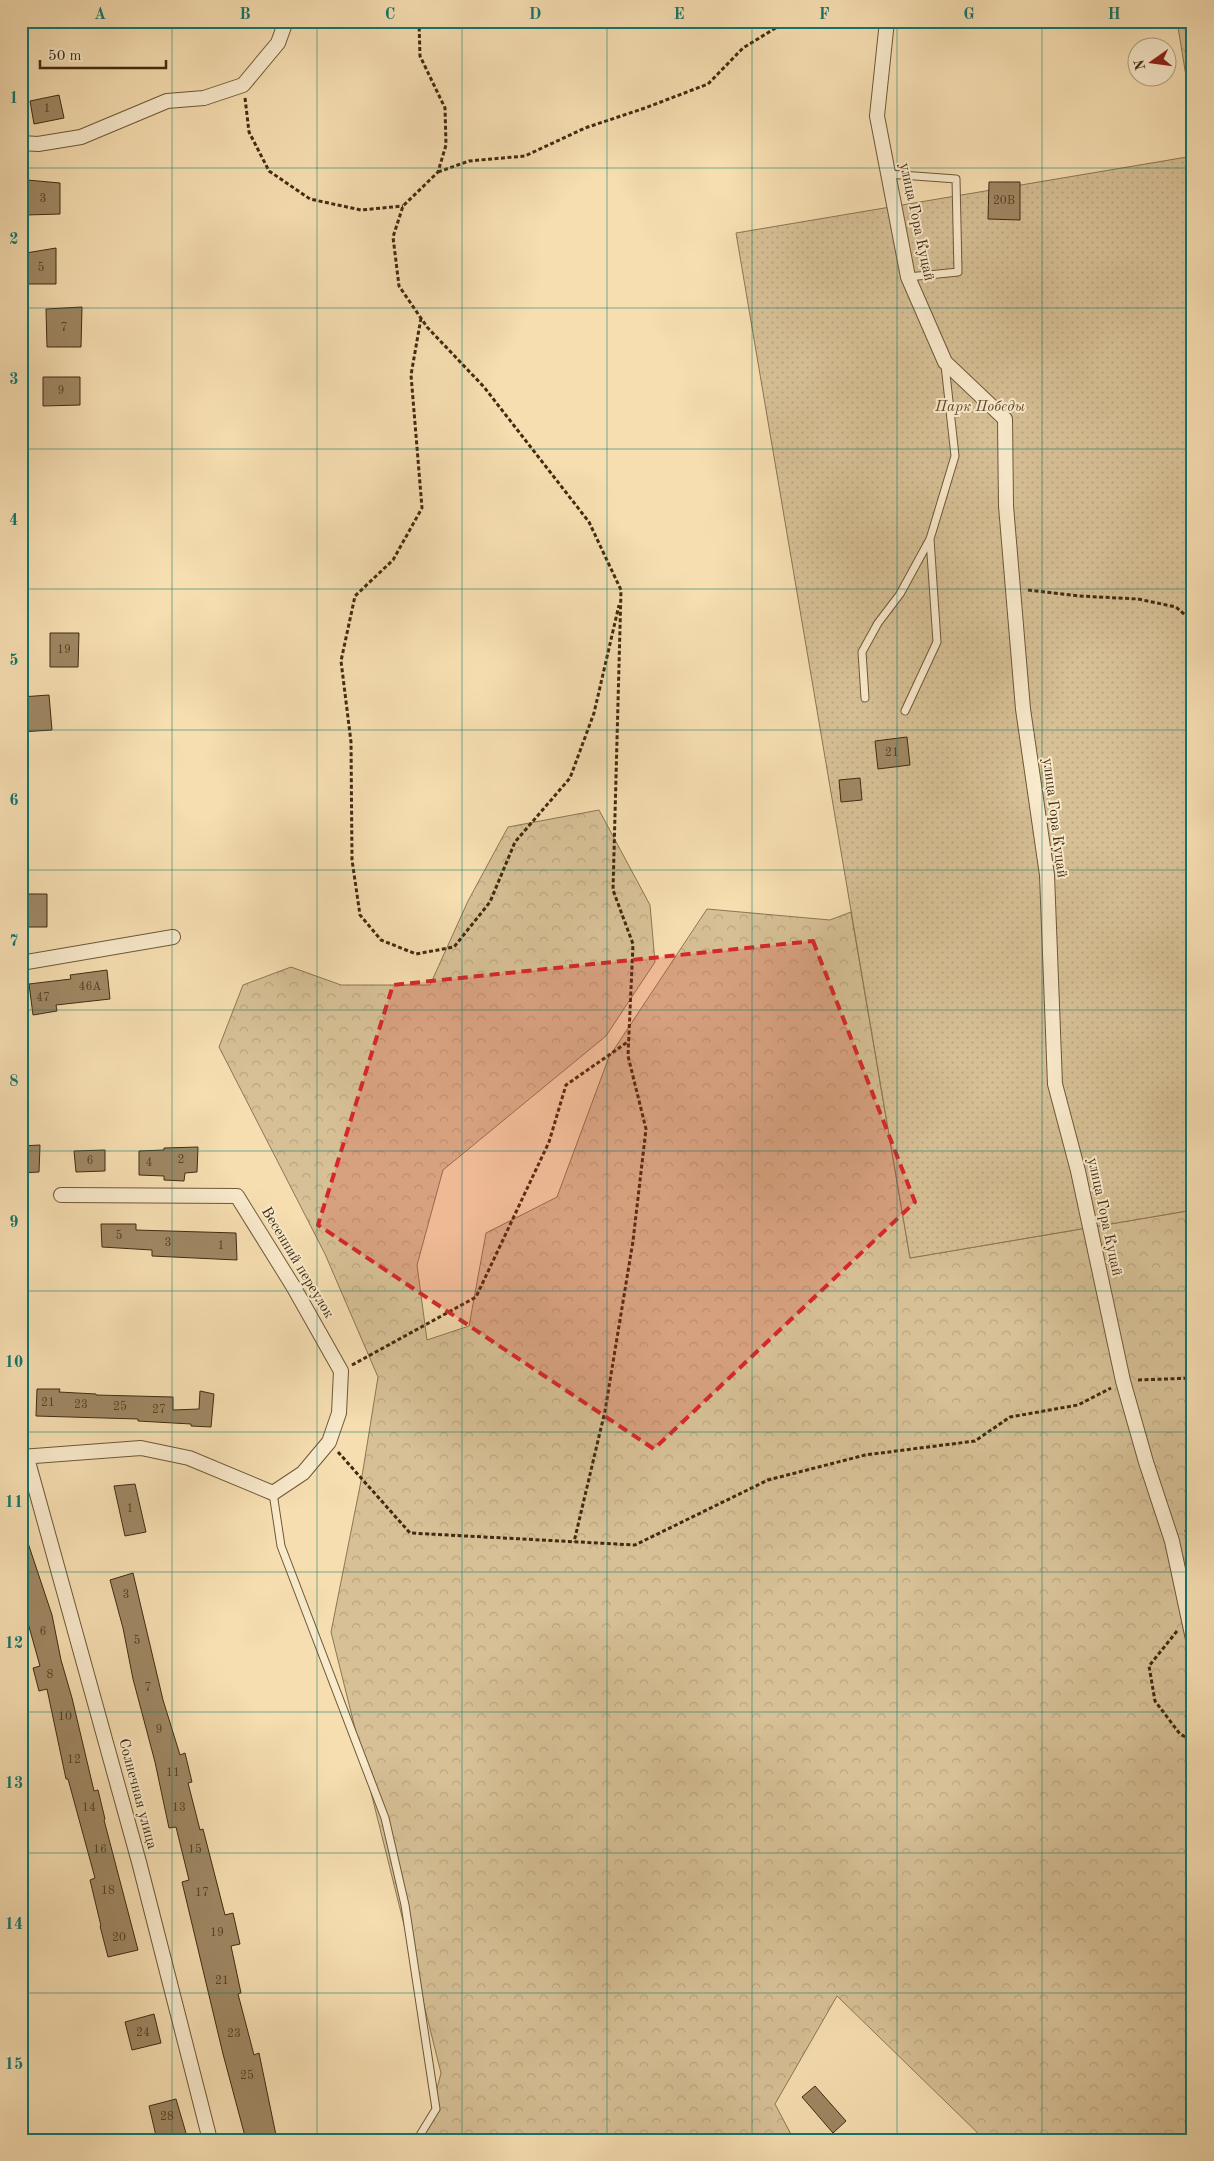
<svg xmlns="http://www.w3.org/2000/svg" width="1214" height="2161" viewBox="0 0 1214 2161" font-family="'Old Standard TT',serif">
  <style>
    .forest { fill: url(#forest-crowns); stroke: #8c7653 }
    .park { fill: url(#park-dots); stroke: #8c7653 }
    .building { fill: #9f8864; stroke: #412b10 }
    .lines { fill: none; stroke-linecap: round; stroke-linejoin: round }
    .lane-casing { stroke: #6e5838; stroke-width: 9 }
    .street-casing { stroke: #6e5838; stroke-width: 16 }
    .path { stroke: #412b10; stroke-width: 3; stroke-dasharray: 4 2.5; stroke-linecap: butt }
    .lane { stroke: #f9eacc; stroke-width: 7 }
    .street { stroke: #f9eacc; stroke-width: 14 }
    .marked { fill: #d62828; fill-opacity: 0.2; stroke: #d62828; stroke-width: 4; stroke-dasharray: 10 6; stroke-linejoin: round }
    .grid { fill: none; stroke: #0f766e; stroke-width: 1; stroke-opacity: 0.55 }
    .labels { text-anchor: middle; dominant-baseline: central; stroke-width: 4; stroke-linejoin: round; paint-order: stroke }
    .number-label { font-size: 12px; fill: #584225 }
    .street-label { font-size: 15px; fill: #412b10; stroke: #f9eacc }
    .park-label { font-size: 15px; font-style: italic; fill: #5f492b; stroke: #f9eacc }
    .neatline { fill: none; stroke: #0f766e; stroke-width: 2 }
    .grid-label { font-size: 16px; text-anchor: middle; font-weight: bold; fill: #0f766e }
  </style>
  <defs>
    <pattern id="forest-crowns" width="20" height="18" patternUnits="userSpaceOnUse" patternTransform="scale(1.25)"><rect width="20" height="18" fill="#d7c096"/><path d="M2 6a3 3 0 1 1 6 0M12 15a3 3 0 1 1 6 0" fill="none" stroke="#baa580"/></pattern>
    <pattern id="park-dots" width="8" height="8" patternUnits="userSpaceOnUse" patternTransform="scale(1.25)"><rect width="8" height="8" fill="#d7c096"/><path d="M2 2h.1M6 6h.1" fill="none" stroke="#baa580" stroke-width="1.8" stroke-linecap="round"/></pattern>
  </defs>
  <rect width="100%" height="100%" fill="#f6deb1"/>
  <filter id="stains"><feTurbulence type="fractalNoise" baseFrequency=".004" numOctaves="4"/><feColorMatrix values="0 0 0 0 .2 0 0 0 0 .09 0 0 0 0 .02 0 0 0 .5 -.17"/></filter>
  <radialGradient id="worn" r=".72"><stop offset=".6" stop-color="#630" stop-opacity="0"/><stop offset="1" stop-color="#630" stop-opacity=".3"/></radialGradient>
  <path class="forest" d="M1177,21h16v98z
    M599,810l51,95 5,57 -49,74 -163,134 -26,95 10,75 42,-14 17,-93 71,-36 52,-140 98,-148 123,11 21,-8 59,346 283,-48v930h-208l-148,-144 -62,108 19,36h-370l17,-67 -110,-441 31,-156 16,-99 -53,-123 -106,-207 24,-62 48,-18 50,18h89l38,-84 40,-74z"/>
  <path class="park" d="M1193,156v1054l-283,48 -174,-1025z"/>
  <path class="building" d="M59,95l5,23 -30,6 -4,-23z
    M27,180l33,3v31l-34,1z
    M989,182h31v38l-32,-1z
    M56,248v36h-30v-31z
    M82,307l-1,40h-34l-1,-38z
    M43,377h37v28l-37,1z
    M50,633h29l-1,34h-28z
    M49,695l3,35 -31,2v-35z
    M907,737l3,28 -32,4 -3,-28z
    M860,778l2,22 -21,2 -2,-22z
    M21,894h26v33h-26z
    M107,970l3,29 -54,6 1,6 -24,4 -4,-31 42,-5 -1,-4z
    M40,1145l-1,27 -18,1v-27z
    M198,1147l-1,25 -12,1 -1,8 -20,-1v-4l-25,-1v-24l25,-1v-2z
    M105,1150v21l-29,1 -2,-21z
    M101,1224h35v6l100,3 1,27 -85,-4v-6l-50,-3z
    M37,1389h23l-1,3 37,2v1l77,2v13l26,-1 1,-18 14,3 -3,33 -20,-1v-2l-53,-3v-2l-102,-3z
    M135,1484l11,48 -21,4 -11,-50z
    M24,1531l28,84 9,45 11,38 22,93 4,-1 7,29 -1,1 34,130 -30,7 -8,-31h1l-11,-46 5,-2 -27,-99h-2l-19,-90 -8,2 -6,-23 7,-2 -19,-68v-66z
    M133,1573l30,127 17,55 5,-2 7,29 -4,1 12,47 3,-1 22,86 8,-2 7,31 -9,2 10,47 -3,1 16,61 5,-2 18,87h-31l-23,-86 -41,-172 7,-2 -13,-53 -7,1 -14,-66 -22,-83 -10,-51 -13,-48z
    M154,2014l7,29 -29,7 -7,-28z
    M815,2086l31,35 -13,12 -31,-36z
    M176,2099l12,41h-31l-8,-34z"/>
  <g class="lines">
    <defs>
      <path id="lane" d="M888,174l68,5 2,93 -50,5
        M865,698l-3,-46 16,-29 22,-29 30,-55
        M905,711l32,-69 -7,-103 25,-83 -10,-91
        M273,1493l8,53 104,272 20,87 31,204 -19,31"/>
      <path id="street" d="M887,21l-10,95 31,161 37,85 60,57 1,87 17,203 24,166 8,209 23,87 45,210 23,81 26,79 21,98
        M21,143l17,1 43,-7 86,-36 37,-3 39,-13 35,-42 8,-22
        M21,963l152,-26
        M21,1457l120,-9 48,10 84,35 30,-20 26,-31 10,-29 2,-42 -48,-85 -56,-90 -176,-1
        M27,1458l112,404 71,278"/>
    </defs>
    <use href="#lane" class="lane-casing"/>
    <use href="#street" class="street-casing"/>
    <path class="path" d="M419,21l1,35 25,52 1,37 -8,27 -35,34 -10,31 6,49 28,41 57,60 105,135 32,68 -8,300 20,54 -5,112 18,73 -13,112 -28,170 -31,131
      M245,98l4,34 20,39 41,28 51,11 42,-4
      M438,172l31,-11 56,-5 60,-28 60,-20 63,-24 35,-36 44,-27
      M421,318l-10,57 11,133 -29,52 -38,36 -14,65 10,81 1,118 8,55 21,25 35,14 38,-7 36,-45 25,-60 55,-64 24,-65 25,-108
      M1028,590l51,6 59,3 38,8 17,15
      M352,1365l124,-68 73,-155 17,-57 63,-44
      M1138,1380l55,-2
      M338,1452l72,81 225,12 133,-65 97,-25 110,-14 35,-24 68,-12 33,-17
      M1185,1532l8,-5
      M1177,1631l-28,35 6,35 25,33 13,7"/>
    <use href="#lane" class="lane"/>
    <use href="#street" class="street"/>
  </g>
  <path class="marked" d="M813,941l102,261 -261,247 -336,-224 75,-240z"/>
  <path class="grid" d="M172,21v2119M317,21v2119M462,21v2119M607,21v2119M752,21v2119M897,21v2119M1042,21v2119M21,168h1172M21,308h1172M21,449h1172M21,589h1172M21,730h1172M21,870h1172M21,1010h1172M21,1151h1172M21,1291h1172M21,1432h1172M21,1572h1172M21,1712h1172M21,1853h1172M21,1993h1172"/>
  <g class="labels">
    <g class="number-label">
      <text x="47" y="109">1</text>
      <text x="43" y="199">3</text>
      <text x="1004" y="201">20В</text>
      <text x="41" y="268">5</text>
      <text x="64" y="328">7</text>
      <text x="61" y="391">9</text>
      <text x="64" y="650">19</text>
      <text x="892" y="753">21</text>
      <text x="90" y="987">46А</text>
      <text x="43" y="998">47</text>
      <text x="181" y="1160">2</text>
      <text x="90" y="1161">6</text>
      <text x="149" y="1163">4</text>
      <text x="119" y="1236">5</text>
      <text x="168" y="1243">3</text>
      <text x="221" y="1246">1</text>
      <text x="48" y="1403">21</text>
      <text x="81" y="1405">23</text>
      <text x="120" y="1407">25</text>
      <text x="159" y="1410">27</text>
      <text x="130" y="1509">1</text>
      <text x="126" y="1595">3</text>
      <text x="43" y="1632">6</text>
      <text x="137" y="1641">5</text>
      <text x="50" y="1675">8</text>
      <text x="148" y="1688">7</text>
      <text x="65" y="1717">10</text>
      <text x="159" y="1730">9</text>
      <text x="74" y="1760">12</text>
      <text x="173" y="1773">11</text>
      <text x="89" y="1808">14</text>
      <text x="179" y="1808">13</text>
      <text x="100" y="1850">16</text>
      <text x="195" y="1850">15</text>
      <text x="108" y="1891">18</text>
      <text x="202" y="1893">17</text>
      <text x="217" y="1933">19</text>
      <text x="119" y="1938">20</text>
      <text x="222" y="1981">21</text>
      <text x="143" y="2033">24</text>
      <text x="234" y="2034">23</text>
      <text x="247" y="2076">25</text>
      <text x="167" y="2117">28</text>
    </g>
    <g class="street-label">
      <text transform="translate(916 222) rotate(78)">улица Гора Куцай</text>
      <text transform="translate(1054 818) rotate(83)">улица Гора Куцай</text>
      <text transform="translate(1104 1217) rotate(78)">улица Гора Куцай</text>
      <text transform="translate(297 1263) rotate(59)">Весенний переулок</text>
      <text transform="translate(137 1794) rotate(75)">Солнечная улица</text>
    </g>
    <g class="park-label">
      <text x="980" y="407">Парк Победы</text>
    </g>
  </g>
  <rect width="1214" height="2161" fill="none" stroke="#f6deb1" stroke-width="55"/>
  <g transform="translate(1152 62) rotate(256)"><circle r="24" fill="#f9eacc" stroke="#af9e81"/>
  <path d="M0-4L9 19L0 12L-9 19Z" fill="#8f2418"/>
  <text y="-8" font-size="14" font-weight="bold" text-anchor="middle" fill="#412b10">N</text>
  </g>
  <path d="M40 60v8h126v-8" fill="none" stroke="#412b10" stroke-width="2.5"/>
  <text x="48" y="60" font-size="15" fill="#412b10" stroke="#f9eacc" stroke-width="4" paint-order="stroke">50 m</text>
  <rect x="28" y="28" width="1158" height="2106" class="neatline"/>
  <g class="grid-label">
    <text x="100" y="19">A</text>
    <text x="245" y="19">B</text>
    <text x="390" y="19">C</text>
    <text x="535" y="19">D</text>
    <text x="679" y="19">E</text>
    <text x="824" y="19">F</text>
    <text x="969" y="19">G</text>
    <text x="1114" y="19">H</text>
    <text x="14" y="103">1</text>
    <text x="14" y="244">2</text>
    <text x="14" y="384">3</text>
    <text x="14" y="525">4</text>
    <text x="14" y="665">5</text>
    <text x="14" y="805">6</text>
    <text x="14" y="946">7</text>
    <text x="14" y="1086">8</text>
    <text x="14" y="1227">9</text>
    <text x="14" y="1367">10</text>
    <text x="14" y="1507">11</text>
    <text x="14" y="1648">12</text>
    <text x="14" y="1788">13</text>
    <text x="14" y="1929">14</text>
    <text x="14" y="2069">15</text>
  </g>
  <rect width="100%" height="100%" filter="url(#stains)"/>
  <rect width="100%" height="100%" fill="url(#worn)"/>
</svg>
